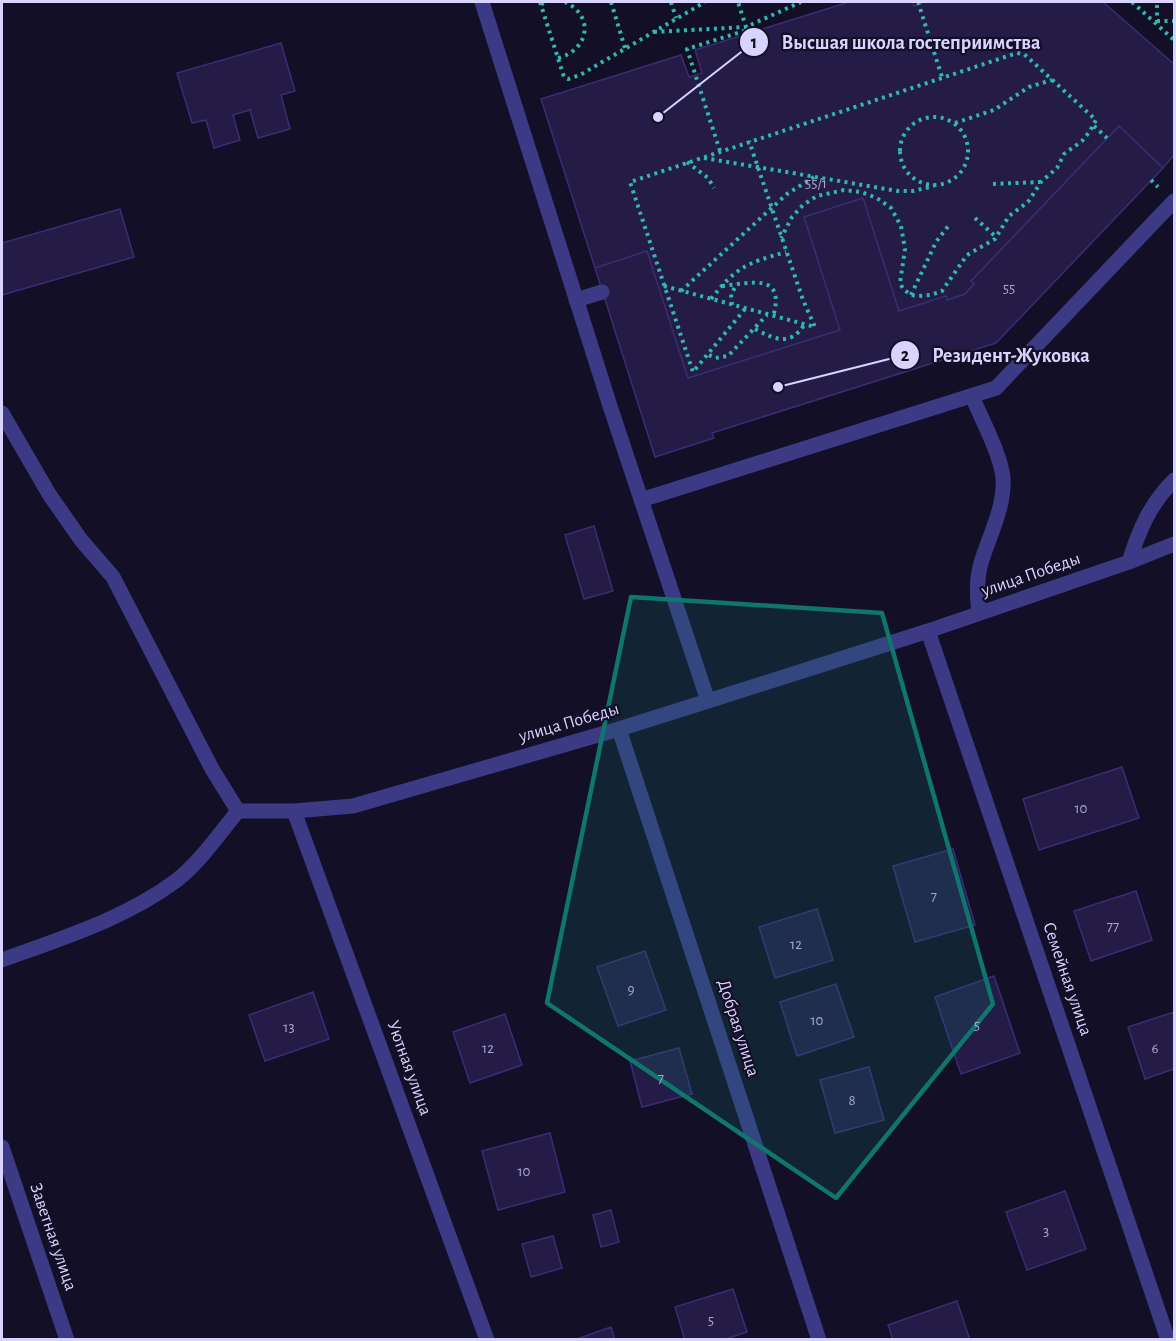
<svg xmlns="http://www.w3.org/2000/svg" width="1176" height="1341" viewBox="0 0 1176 1341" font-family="'Alegreya Sans',sans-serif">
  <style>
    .building { fill: #241b47; stroke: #3b2d73; stroke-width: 1.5 }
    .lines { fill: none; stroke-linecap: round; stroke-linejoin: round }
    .path { stroke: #2fb8b0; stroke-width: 4; stroke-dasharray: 3 4.5; stroke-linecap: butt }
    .lane { stroke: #3d3a85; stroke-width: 15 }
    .street { stroke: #3d3a85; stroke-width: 15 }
    .marked { fill: #0f766e; fill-opacity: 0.2; stroke: #0f766e; stroke-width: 4.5; stroke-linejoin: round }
    .labels { text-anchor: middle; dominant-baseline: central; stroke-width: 4.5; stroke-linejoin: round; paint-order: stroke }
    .number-label { font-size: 15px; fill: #aca6d1 }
    .street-label { font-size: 18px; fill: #d9d4ff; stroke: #130f26 }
    .leader { fill: none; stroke: #d9d4ff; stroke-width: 2 }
    .callout-dot { fill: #d9d4ff; stroke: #130f26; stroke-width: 2 }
    .mark-label { font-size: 18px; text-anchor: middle; font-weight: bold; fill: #111 }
    .callout-label { font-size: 20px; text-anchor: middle; font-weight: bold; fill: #d9d4ff; stroke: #130f26; stroke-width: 4.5; stroke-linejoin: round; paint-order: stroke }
  </style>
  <rect width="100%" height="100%" fill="#130f26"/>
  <path class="building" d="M849,2h64l1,4 9,-3v-1h180l71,62v91l-11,13 -44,-42 -148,155 3,3 -9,10 -18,6 -1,-4 -47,15 -36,-113 -59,19 36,113 -152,48 -41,-127 -52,17 -54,-169 140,-44 8,22 13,-4 -7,-23z
    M281,43l14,48 -14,4 9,34 -32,9 -8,-28 -17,5 7,25 -26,8 -8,-28 -14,3 -15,-50z
    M1119,126l44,42 -167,175 -284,90 2,5 -59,19 -60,-189 52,-17 41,127 152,-48 -36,-113 59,-19 36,113 47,-15 1,4 18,-6 9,-10 -3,-3z
    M120,209l14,48 -132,38v-52z
    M594,526l19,65 -29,8 -19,-64z
    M1122,767l17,51 -100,32 -16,-51z
    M953,849l22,76 -60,17 -22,-76z
    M1136,891l16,49 -61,21 -17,-50z
    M817,909l16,51 -58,18 -16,-51z
    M645,951l21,59 -48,16 -21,-59z
    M994,976l26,77 -59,21 -26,-77z
    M836,984l18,53 -57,19 -17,-54z
    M313,992l16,47 -64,22 -16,-46z
    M1174,1012v57l-29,10 -17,-52z
    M505,1014l17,51 -52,18 -17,-51z
    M679,1048l13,46 -50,13 -12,-46z
    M869,1067l15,53 -49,13 -15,-53z
    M550,1133l15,59 -67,18 -16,-59z
    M1065,1191l21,58 -59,21 -21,-58z
    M611,1210l8,32 -18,5 -8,-32z
    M553,1236l9,32 -31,9 -9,-33z
    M733,1289l14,43 -24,8h-38l-10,-33z
    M957,1301l13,39h-77l-5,-15z
    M611,1327l4,13h-41z"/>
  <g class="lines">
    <path class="path" d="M540,2l24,75 4,2 12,-4 125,-73
      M611,2l14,46
      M671,2l5,16
      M918,2l24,75
      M1132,2l42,38
      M541,4l6,-2
      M1157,21h17
      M1157,23v-21
      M654,32l92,-5 55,-25
      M558,58c31,-8 37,-42 7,-56
      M900 151a34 34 0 1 1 68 0a34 34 0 1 1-68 0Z
      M955,123l39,-13 35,-23 23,-7
      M1094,126l13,12
      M720,151l-33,-102 60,-19 -9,-28
      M704,158l194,33h15l21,-5
      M687,162l21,16 6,10
      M1151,180l7,7
      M993,184l47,-2
      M975,218l21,19
      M664,286l151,41 -12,-27 -54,-159
      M722,286c29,-3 64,-14 51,31
      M681,291l106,-97 27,-17
      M911,295l25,-53 13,-17
      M711,299c25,-32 36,-36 75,-47
      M732,305l-1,-11 6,-10
      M745,309l-52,63 -63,-190 387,-129 7,1 72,66 -6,11 -8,10 -18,13 -7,14 -16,14 -13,20 -19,14 -14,23 -28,16 -25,36 -11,4 -12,1 -8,-1 -8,-6 -3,-6 5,-34 -4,-23 -10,-18 -14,-10 -16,-6 -17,-2 -27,6 -14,9 -11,12 -11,21
      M755,329c19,10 35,18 49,-4
      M709,355l6,3 13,-2 39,-41"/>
    <path class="lane" d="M482,2l128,404 98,295
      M576,300l26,-8
      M972,396c9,22 29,59 31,82 2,29 -14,58 -22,85 -5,17 -4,33 -2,50
      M641,500l355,-112 178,-187"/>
    <path class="street" d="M2,413l47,81 32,46 32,37 99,192 26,42
      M1129,562c10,-32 21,-58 45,-82
      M928,631l240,709
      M619,729l200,611
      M294,811l193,529
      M2,960c60,-22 123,-41 175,-80 23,-18 42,-46 61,-69h56l59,-5 266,-77 89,-28 220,-70 201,-69 45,-18
      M2,1147l65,193"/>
  </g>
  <path class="marked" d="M631,597l251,16 111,391 -157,194 -289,-195z"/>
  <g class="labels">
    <g class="number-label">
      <text x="816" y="183">55/1</text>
      <text x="1009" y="288">55</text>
      <text x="1081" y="808">10</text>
      <text x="934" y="896">7</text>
      <text x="1113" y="926">77</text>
      <text x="796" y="944">12</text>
      <text x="631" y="989">9</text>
      <text x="817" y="1020">10</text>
      <text x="977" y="1025">5</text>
      <text x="289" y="1027">13</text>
      <text x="488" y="1048">12</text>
      <text x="1155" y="1048">6</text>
      <text x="661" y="1078">7</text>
      <text x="852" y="1100">8</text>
      <text x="524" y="1171">10</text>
      <text x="1046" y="1231">3</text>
      <text x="711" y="1320">5</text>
    </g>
    <g class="street-label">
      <text transform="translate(1031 575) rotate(-19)">улица Победы</text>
      <text transform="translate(569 723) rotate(-16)">улица Победы</text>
      <text transform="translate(1067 979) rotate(71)">Семейная улица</text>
      <text transform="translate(738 1028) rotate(72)">Добрая улица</text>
      <text transform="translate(409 1068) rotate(70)">Уютная улица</text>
      <text transform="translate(53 1237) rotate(71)">Заветная улица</text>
    </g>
  </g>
  <path class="leader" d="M658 117L754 42M778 387L905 355"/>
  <g class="callout-dot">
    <circle cx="658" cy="117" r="6"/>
    <circle cx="778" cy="387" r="6"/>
    <circle cx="754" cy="42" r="15"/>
    <circle cx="905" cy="355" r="15"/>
  </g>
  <g class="mark-label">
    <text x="754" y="48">1</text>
    <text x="905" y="361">2</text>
  </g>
  <g class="callout-label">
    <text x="911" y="49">Высшая школа гостеприимства</text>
    <text x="1011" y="362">Резидент-Жуковка</text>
  </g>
  <rect width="1176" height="1341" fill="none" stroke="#d9d4ff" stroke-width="6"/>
</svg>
